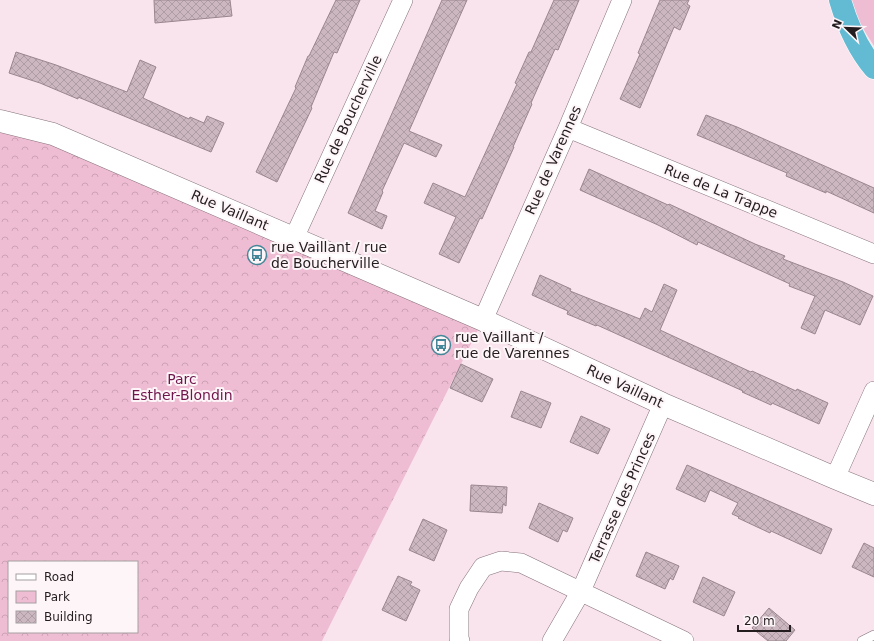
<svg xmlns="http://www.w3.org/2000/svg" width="874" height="641" viewBox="0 0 874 641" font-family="'DejaVu Sans',sans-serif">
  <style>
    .grass { fill: #efbdd3 }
    .park { fill: url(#park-crowns); fill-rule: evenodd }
    .building { fill: url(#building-cross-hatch); stroke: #99868e }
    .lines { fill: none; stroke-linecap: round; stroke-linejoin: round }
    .service-casing { stroke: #85727a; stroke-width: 10 }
    .minor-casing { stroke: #85727a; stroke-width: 20 }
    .tertiary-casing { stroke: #85727a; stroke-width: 23 }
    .motorway-casing { stroke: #fff; stroke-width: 23 }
    .service { stroke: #fff; stroke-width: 9 }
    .minor { stroke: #fff; stroke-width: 19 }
    .tertiary { stroke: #fff; stroke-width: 22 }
    .motorway { stroke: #63bbd3; stroke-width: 22 }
    .labels { text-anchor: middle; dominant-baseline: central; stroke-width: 4; stroke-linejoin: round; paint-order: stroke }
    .street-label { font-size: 14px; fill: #241d20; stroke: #fdf5f8 }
    .poi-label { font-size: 14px; fill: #241d20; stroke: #fdf5f8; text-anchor: start }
    .park-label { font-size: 14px; fill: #70154b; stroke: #fdf5f8 }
  </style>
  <defs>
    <pattern id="park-crowns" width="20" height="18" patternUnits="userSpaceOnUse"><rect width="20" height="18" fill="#efbdd3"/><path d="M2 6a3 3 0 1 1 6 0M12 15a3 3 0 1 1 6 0" fill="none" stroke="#cda2b5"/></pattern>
    <pattern id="building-cross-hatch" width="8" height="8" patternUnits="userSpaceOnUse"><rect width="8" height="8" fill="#ccb7c0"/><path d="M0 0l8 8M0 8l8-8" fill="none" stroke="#af9da5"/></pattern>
  </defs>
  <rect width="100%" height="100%" fill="#f9e3ed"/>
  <path class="grass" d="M850,0h24v46l-17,-27z"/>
  <path class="park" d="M0,121l483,199 -161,321h-322zM9,562h128v70h-128z"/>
  <path class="building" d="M154,0h76l2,16 -77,7z
    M336,0h24l-23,53 -3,-1 -23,55 1,1 -35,74 -21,-10 40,-84 -1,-1 13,-31h1z
    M442,0h25l-58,131 33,14 -6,12 -32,-14 -22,48 1,1 -8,19 12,5 -5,13 -34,-16z
    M554,0h25l-21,50 -3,-1 -24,54 1,1 -19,43h1l-32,72 -2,-1 -21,45 -20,-9 17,-37 -32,-14 9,-20 32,14 52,-113 -2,-1 14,-31h2z
    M660,0h29l-2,4 3,2 -10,24 -6,-3 -34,81 -20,-9 20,-45 -2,-1z
    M16,52l40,13 71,27 13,-32 16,7 -13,31 46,21 1,-2 14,6 3,-7 17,7 -13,29 -133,-55v2l-38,-16 -31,-10z
    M706,115l31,12 137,61v25l-48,-22v2l-40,-17 1,-3 -54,-23 -36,-15z
    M589,169l79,36 1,-1 86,40 30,12 -2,3 60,23 30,14 -13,29 -35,-15 -10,24 -14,-6 14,-32 -26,-10 1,-2 -92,-42 -1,3 -39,-20 -78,-35z
    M540,275l31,14 -1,2 70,28 5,-11 7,4 12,-28 13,6 -17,40 91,42 1,-1 44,20 1,-2 31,14 -9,21 -47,-21 -1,2 -29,-13 1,-1 -146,-66 -1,1 -29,-12 1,-3 -36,-16z
    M461,364l32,15 -11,23 -32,-14z
    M521,391l30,12 -10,25 -30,-11z
    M581,416l29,13 -12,25 -28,-12z
    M687,465l145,64 -11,25 -50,-23 -1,2 -32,-15 1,-1 -7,-3 6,-11 -28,-13 -5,12 -29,-13z
    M471,485l36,2 -1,19 -3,-2 -1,9 -32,-2z
    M539,503l34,15 -6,14 -4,-2 -5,12 -29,-14z
    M423,519l24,11 -13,31 -25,-11z
    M864,543l10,5v29l-22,-10z
    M646,552l33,14 -6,14 -3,-2 -5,11 -29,-13z
    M398,576l14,6 -2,3 10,5 -14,31 -24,-11z
    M703,577l32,15 -11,24 -31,-14z
    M769,608l26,22 -9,11h-18l-16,-13z"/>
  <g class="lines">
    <defs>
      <path id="service" d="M862,641l12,-6"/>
      <path id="minor" d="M568,128l306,126
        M294,238l109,-238
        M483,320l85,-192 54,-128
        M835,478l39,-87
        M460,641l-1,-3v-29l10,-21 14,-21 18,-6 20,2 163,78
        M552,641l29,-50 82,-187"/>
      <path id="tertiary" d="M0,121l53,13 430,186 180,84 172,74 39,16"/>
      <path id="motorway" d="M840,0c7,24 17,48 34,68"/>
    </defs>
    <use href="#service" class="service-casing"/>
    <use href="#minor" class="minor-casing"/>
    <use href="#tertiary" class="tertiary-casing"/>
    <use href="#motorway" class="motorway-casing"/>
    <use href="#service" class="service"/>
    <use href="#minor" class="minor"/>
    <use href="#tertiary" class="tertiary"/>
    <use href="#motorway" class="motorway"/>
  </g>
  <defs>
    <symbol id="bus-ring" viewBox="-11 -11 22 22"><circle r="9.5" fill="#fdf5f8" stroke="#458799" stroke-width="1.5"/><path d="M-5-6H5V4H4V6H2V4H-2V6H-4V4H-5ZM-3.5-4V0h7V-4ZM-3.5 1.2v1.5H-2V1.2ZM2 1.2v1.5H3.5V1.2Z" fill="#458799"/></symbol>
  </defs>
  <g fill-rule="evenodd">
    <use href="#bus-ring" x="246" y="244" width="22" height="22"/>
    <use href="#bus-ring" x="430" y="334" width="22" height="22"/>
  </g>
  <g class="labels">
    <g class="street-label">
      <text transform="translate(348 119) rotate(-65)">Rue de Boucherville</text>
      <text transform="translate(553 160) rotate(-66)">Rue de Varennes</text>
      <text transform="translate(721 191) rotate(22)">Rue de La Trappe</text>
      <text transform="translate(230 210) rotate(23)">Rue Vaillant</text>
      <text transform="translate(625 386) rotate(25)">Rue Vaillant</text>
      <text transform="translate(622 498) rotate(-66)">Terrasse des Princes</text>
    </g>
    <g class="poi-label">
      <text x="271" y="247">rue Vaillant / rue<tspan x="271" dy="16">de Boucherville</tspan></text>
      <text x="455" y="337">rue Vaillant /<tspan x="455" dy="16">rue de Varennes</tspan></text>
    </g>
    <g class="park-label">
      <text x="182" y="379">Parc<tspan x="182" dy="16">Esther-Blondin</tspan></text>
    </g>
  </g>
  <rect x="8" y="561" width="130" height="72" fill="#fdf5f8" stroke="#a69fa2"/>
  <rect x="16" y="574" width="20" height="6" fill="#ffffff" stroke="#a69fa2"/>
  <text x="44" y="581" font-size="12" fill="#241d20">Road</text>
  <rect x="16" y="591" width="20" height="12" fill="url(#park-crowns)" stroke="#a69fa2"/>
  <text x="44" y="601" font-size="12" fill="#241d20">Park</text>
  <rect x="16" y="611" width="20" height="12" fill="url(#building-cross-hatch)" stroke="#a69fa2"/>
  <text x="44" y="621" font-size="12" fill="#241d20">Building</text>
  <g transform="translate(846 28) rotate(293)" stroke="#fdf5f8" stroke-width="3" paint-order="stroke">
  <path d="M0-3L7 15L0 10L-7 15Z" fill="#241d20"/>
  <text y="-6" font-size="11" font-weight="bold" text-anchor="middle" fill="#241d20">N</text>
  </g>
  <path d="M738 625v6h52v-6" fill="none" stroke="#241d20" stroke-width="2"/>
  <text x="744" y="625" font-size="12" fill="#241d20" stroke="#fdf5f8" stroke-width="3" paint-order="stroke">20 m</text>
</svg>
